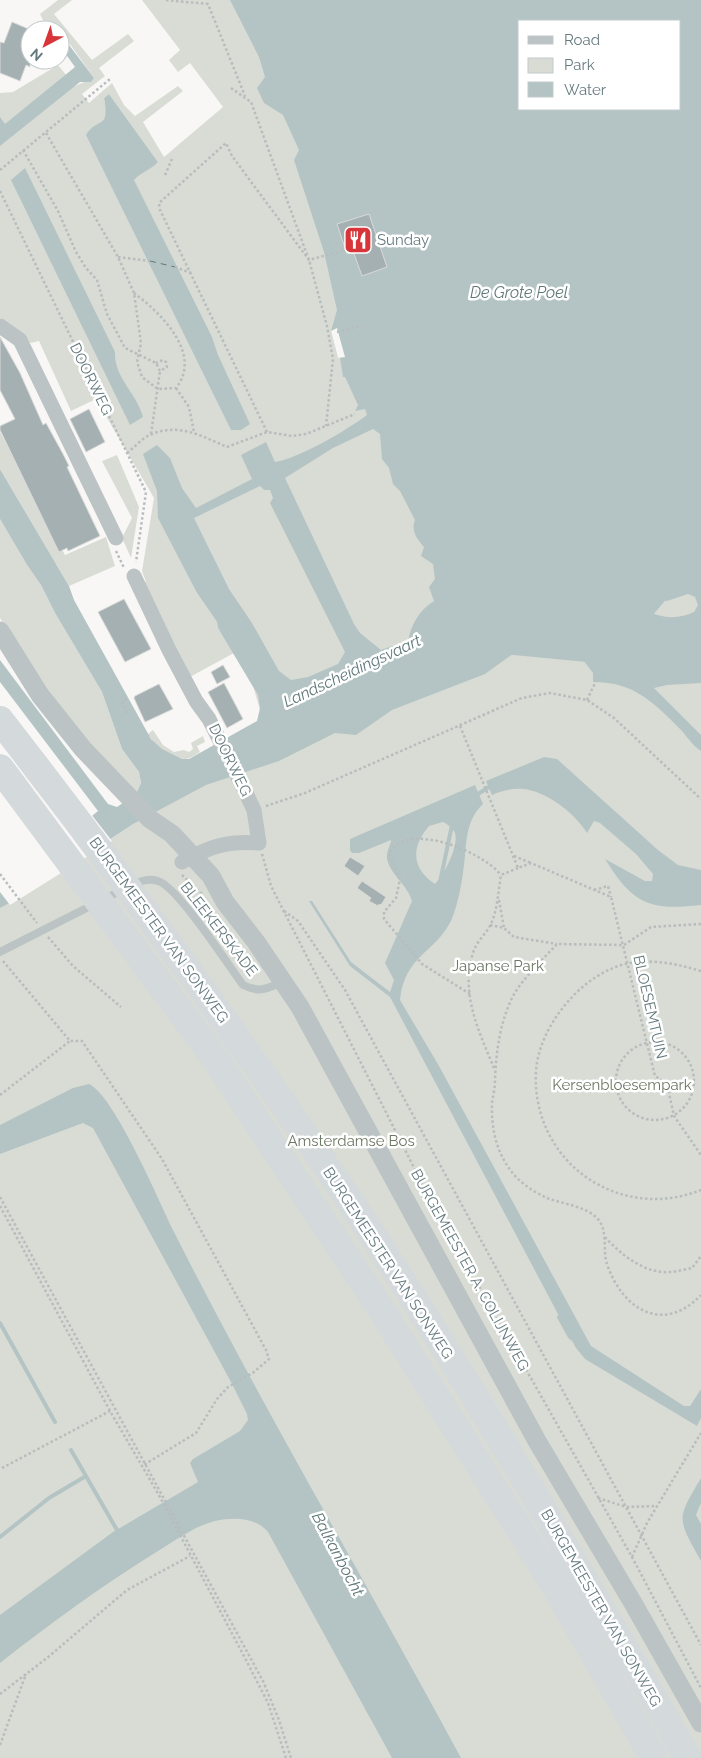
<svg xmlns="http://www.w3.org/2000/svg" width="701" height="1758" viewBox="0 0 701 1758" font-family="Raleway,sans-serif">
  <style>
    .green { fill: #d9dcd5; fill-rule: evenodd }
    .water { fill: #b4c4c4; fill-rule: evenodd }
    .pier { fill: #f8f7f5 }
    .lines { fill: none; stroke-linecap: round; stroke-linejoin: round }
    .stream { stroke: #b4c4c4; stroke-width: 4 }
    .canal { stroke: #b4c4c4; stroke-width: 14 }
    .ferry { stroke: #607878; stroke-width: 1; stroke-dasharray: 6 5; stroke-linecap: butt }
    .building { fill: #a4b0b2; stroke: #d9d9d8 }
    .path { stroke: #b7bcbd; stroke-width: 2.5; stroke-dasharray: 2.5 2.5; stroke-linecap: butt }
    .service { stroke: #bcc3c4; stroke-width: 8 }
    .minor { stroke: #bcc3c4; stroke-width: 15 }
    .tertiary { stroke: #bcc3c4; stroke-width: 19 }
    .motorway { stroke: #d4d9db; stroke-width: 28 }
    .labels { text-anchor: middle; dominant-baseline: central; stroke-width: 5; stroke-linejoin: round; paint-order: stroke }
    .poi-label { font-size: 15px; fill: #657a7e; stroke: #fff; text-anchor: start }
    .street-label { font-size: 15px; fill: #657a7e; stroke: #fff }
    .park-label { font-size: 15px; fill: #6c7763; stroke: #fff }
    .water-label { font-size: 16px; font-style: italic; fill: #607878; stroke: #fff }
  </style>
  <rect width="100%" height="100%" fill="#f8f7f5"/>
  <path class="green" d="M58,0h14l-18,14 38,46 36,-26 6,7 -35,27 6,8 -23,18 7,9 23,-20 12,22 11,11 43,-30 5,5 -40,31 21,35 59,-50 -33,-44 -12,9 -9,-12 11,-10 -38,-50h559v1758h-701v-851l152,-100 54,-29 56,-61 -10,-35 -93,-175 38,86 20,29 1,6 16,25 -46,25 -45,-95 3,-1 -4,-11 12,-73 -58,-99 -25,12 -32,-70 -8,2 -31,-25v-225l13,-1 45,-27 17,21 19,-8 -34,-48 -5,-4h-6l-1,4 -8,-16zM520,21h160v88h-160zM109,94l49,68 -14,9 -37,-55 -3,-18z
    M0,432l65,123 41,-18 9,29 -46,20 -69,-117z
    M117,455l22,52 -8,51 -9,-20 10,-20 -30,-57z
    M0,519l27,46 14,20 14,28 47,79 20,57 17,23 2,11 -5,11 -55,-57 -48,-65 -33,-54z
    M153,730l10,15 11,7 10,-2 5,2 4,-3 -2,-6 12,-7 2,6 -8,4 3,6c-5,3 -11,8 -18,7 -13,-1 -28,-15 -34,-25z"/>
  <path class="water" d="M230,0h471v683l-34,2 -13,3 47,47v16c-8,-5 -13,-13 -19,-20 -28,-28 -47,-49 -89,-49v-9l-16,-21 -38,-7 -18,3 -36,26 -93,36 -36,25 -21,-2 -56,28 -73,24 -73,39 -107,70 -26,14v-45l81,-38 17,-14 -98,-129v-22l108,144 9,3 19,-13 5,-11 -2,-11 -17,-23 -20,-57 -47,-79 -14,-28 -14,-20 -27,-46v-50l69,117 5,14 77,139 11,10 20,10h7l68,-38 3,-13 -2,-13 -40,-67 -1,-6 -20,-29 -39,-75 -1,-27 -14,-37 14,-9 13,13 12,30 14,20 56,-29 -11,-24 25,-13 9,20c25,-4 72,-32 92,-47l-2,-6 -10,2 3,-6 -13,-28h-2l-3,-19h-2l-7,-27 6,-21 -13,-58 -30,-92 5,-10 -16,-35 -19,-12 -7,-15 8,-11 -6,-20zM520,21h160v88h-160zM373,429l7,5 2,25 7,9 4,16 7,7 15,29c-4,11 1,18 9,27l-3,9 12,8 2,15 -6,8 5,14c-16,10 -23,24 -26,41l-10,6 -6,-2 -11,4 -21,-17 -6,-9 -69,-146 48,-30zM260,486l4,4h6l3,8 -3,5 75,149 -7,12 -30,13 -17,3 -12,-9 -27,-48 -23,-34 -35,-71zM688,594l7,3 3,8 -4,7c-14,7 -32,7 -46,-1l1,-8 6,-6 12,4z
    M60,33l34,45 -3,4h-11l-80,64v-29l5,7 70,-57 -15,-21z
    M109,94l49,68c-7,8 -17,10 -24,18l78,157 6,18 32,69 -9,6h-10l-145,-295c12,-19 24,-4 18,-37z
    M25,168l90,184c-1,26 22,41 28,65l-13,8 -119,-245z
    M544,757l13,2 101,91 20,15 23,5v35c-52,6 -68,-1 -96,-46l40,22h7l1,-7 -17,-20 -36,-31 -6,-2 -7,12c-12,-20 -41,-42 -64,-44 -11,-1 -22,2 -31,6l-6,-14z
    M475,785l8,19c-18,17 -16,38 -19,61 -2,17 -6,40 -13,56 -17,33 -46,34 -51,79l39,66 152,280 93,60h6l11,-17v29l-4,8 -112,-67 -9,-11 -186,-351 -40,-31 -41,-65h3l39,61 39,30 4,-12 -9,-17 27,-62c-5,-17 -21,-25 -25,-42 -1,-8 4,-14 4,-19l-32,13h-7l-2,-3v-11zM443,822c4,2 10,6 12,11 4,13 -11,42 -20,51 -24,-16 -24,-37 -6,-58z
    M89,1084c25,11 70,117 84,146 90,179 193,351 288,528h-69l-124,-226c-13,-15 -34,-15 -53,-11 -20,5 -39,19 -57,30 -55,34 -107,72 -158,112v-48l113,-83 85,-50 -8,-19 3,-4 47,-28 8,-11 -1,-6 -16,-32 -138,-254 -10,-5 -83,31v-29l73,-37z
    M701,1478v25l-5,12 5,9v37c-24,-43 -25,-41 0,-83z"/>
  <path class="pier" d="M337,328l8,29 -7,1 -7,-27z
    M91,814l21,27 -102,64 -10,-13v-32l40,-16z"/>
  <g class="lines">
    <path class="stream" d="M475,796l17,-11
      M440,882l12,-57
      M559,1317l11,20 4,3
      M0,1323l55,99
      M71,1450l46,80
      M0,1537l49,-39 37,-22"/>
    <path class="canal" d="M636,624l35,-41
      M502,647l96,9"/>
    <path class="ferry" d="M150,261l25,6"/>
  </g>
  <path class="building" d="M12,22l19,8 -6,16 5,2v19l-4,-2 -6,16 -20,-8v-31l4,1z
    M369,214l18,53 -25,9 -9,-25 -6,3 -10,-30z
    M0,337l20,36 23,52 3,-2 17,31 6,12 -2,1 33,69 -32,15 -1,-3 -8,4 -59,-122v-4l15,-7 -15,-29z
    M89,409l16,33 -19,10 -16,-33z
    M124,599l27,50 -26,13 -27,-50z
    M223,665l7,12 -13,7 -6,-12z
    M224,683l19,36 -16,9 -19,-36z
    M159,684l14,25 -28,13 -11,-24 1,-2z
    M350,857l15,9 -7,10 -14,-10z
    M362,881l24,16 -5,8 -2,-1 -1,2 -9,-5 2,-3 -14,-10z"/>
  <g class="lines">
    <path class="path" d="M166,0l42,4 37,92
      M231,88l20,14 58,158 18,66 6,33 -7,67
      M46,133l72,124 16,36
      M23,150l35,61 18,41 10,16 11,12 10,34 18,34 31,15 4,8 7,-4 -1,-5 -3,-2 -7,3
      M0,170l110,-91
      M165,175l7,-16
      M0,191l146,301 -10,70
      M118,257l32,4
      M175,267l16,6
      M134,293c27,20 69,61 42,95l-18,1 -16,-12 -5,-15 4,-19z
      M337,332l24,-6
      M176,388l13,19 5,25
      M267,432l-107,-222 -1,-7 67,-60 6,13 77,104 39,-11
      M151,434l9,-63
      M127,453c8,-6 16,-16 25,-19 27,-11 50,2 75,13l40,-15 25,4 14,-2 49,-20
      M116,551l8,17
      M587,700l9,-19
      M127,713l-5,-12 6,-2
      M460,726l58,142 13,-5 80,34 44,179 12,8 7,32 27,39
      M266,806l39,-13 217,-95 28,-5 37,7 27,18 87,81
      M262,854l9,32 161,317 200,354 69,131
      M514,856l17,7
      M0,874l37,49
      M182,875l20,19
      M594,890l14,-4 3,11
      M499,900l5,28
      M284,911l14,10 47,69 356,655
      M701,924l-50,3 -27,18 -67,-1c-15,16 -33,33 -44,52 -13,26 -17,55 -18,85 0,7 -2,15 -3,22 -1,27 5,53 24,74 9,9 20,16 31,21 16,6 37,8 49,19 13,12 6,32 11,47 15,45 56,71 94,31
      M490,925l14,3 10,9 43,7
      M48,937l25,29 48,41
      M3,961l67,80h12l80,118 104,191 3,9 -15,13 -26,15 -11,12 -21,34 -54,33
      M701,971c-24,-7 -46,-12 -71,-8 -46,8 -91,62 -94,108 -5,90 82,152 165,119
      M470,994l-48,-30 -38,-45v-7l12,-14 4,-19 -11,-26c19,-33 94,-1 112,22
      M616 1081a39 39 0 1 1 78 0a39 39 0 1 1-78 0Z
      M494,1068c-15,-36 -34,-75 -21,-115 3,-11 13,-19 18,-29 7,-16 7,-32 10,-49l17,-7
      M0,1095l70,-54
      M0,1197l263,484 16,39 12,38
      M0,1206l110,205 50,86 86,163 22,43 18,55
      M605,1237c15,17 40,37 64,35 8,0 16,-3 23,-4l9,-12
      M2,1468l108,-57
      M598,1498l28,9 31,-1
      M632,1557l15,-34 54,-90
      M0,1694l47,-36 80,-68 63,-34
      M0,1745l26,-71"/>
    <path class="service" d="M133,885c8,-4 15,-7 25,-4 19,5 71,85 85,104 17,8 23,4 39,-3
      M0,952l122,-62"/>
    <path class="minor" d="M0,326l20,14 96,198
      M134,576l35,74 27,51 13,18 36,72 9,19 5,33c-32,-2 -49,3 -77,19"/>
    <path class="tertiary" d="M0,631l40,64 43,54 67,70 22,15 39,42 14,26 31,40 44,65 237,434 96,162 68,120"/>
    <path class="motorway" d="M0,720c128,165 251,333 367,507 114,173 217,352 321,531
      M0,768l215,290 97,147 67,101 170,270 105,182"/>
  </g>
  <defs>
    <symbol id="restaurant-square" viewBox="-11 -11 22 22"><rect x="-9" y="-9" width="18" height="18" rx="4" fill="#d73539" stroke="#fff"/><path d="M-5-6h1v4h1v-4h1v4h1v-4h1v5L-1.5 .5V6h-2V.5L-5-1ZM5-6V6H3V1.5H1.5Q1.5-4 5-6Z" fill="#fff"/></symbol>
  </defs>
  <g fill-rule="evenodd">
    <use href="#restaurant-square" x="342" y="224" width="32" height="32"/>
  </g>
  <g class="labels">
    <g class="poi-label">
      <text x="377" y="240">Sunday</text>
    </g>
    <g class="street-label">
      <text transform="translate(91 379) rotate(64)">DOORWEG</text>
      <text transform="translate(230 760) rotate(64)">DOORWEG</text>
      <text transform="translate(219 929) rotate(52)">BLEEKERSKADE</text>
      <text transform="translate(159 930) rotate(54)">BURGEMEESTER VAN SONWEG</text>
      <text transform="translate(650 1007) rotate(77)">BLOESEMTUIN</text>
      <text transform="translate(388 1263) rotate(57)">BURGEMEESTER VAN SONWEG</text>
      <text transform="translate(470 1270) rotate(61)">BURGEMEESTER A. COLIJNWEG</text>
      <text transform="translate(601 1608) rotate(60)">BURGEMEESTER VAN SONWEG</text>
    </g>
    <g class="park-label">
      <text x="498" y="966">Japanse Park</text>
      <text x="622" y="1085">Kersenbloesempark</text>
      <text x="351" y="1141">Amsterdamse Bos</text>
    </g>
    <g class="water-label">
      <text x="519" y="292">De Grote Poel</text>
      <text transform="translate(352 671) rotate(-25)">Landscheidingsvaart</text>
      <text transform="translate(338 1554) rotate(62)">Balkanbocht</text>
    </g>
  </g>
  <rect x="518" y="20" width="162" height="90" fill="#ffffff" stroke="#c1cacb"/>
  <rect x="528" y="36" width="25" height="8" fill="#bcc3c4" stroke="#c1cacb"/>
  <text x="564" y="45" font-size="15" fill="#657a7e">Road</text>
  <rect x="528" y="58" width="25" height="15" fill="#d9dcd5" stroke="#c1cacb"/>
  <text x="564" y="70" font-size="15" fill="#657a7e">Park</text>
  <rect x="528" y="82" width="25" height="15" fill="#b4c4c4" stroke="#c1cacb"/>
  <text x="564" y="95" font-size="15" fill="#657a7e">Water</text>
  <g transform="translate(45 45) rotate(221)"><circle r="24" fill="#ffffff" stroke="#c1cacb"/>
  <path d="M0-4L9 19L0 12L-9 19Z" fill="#d73539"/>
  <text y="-8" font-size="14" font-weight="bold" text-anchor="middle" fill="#657a7e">N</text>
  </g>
</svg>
